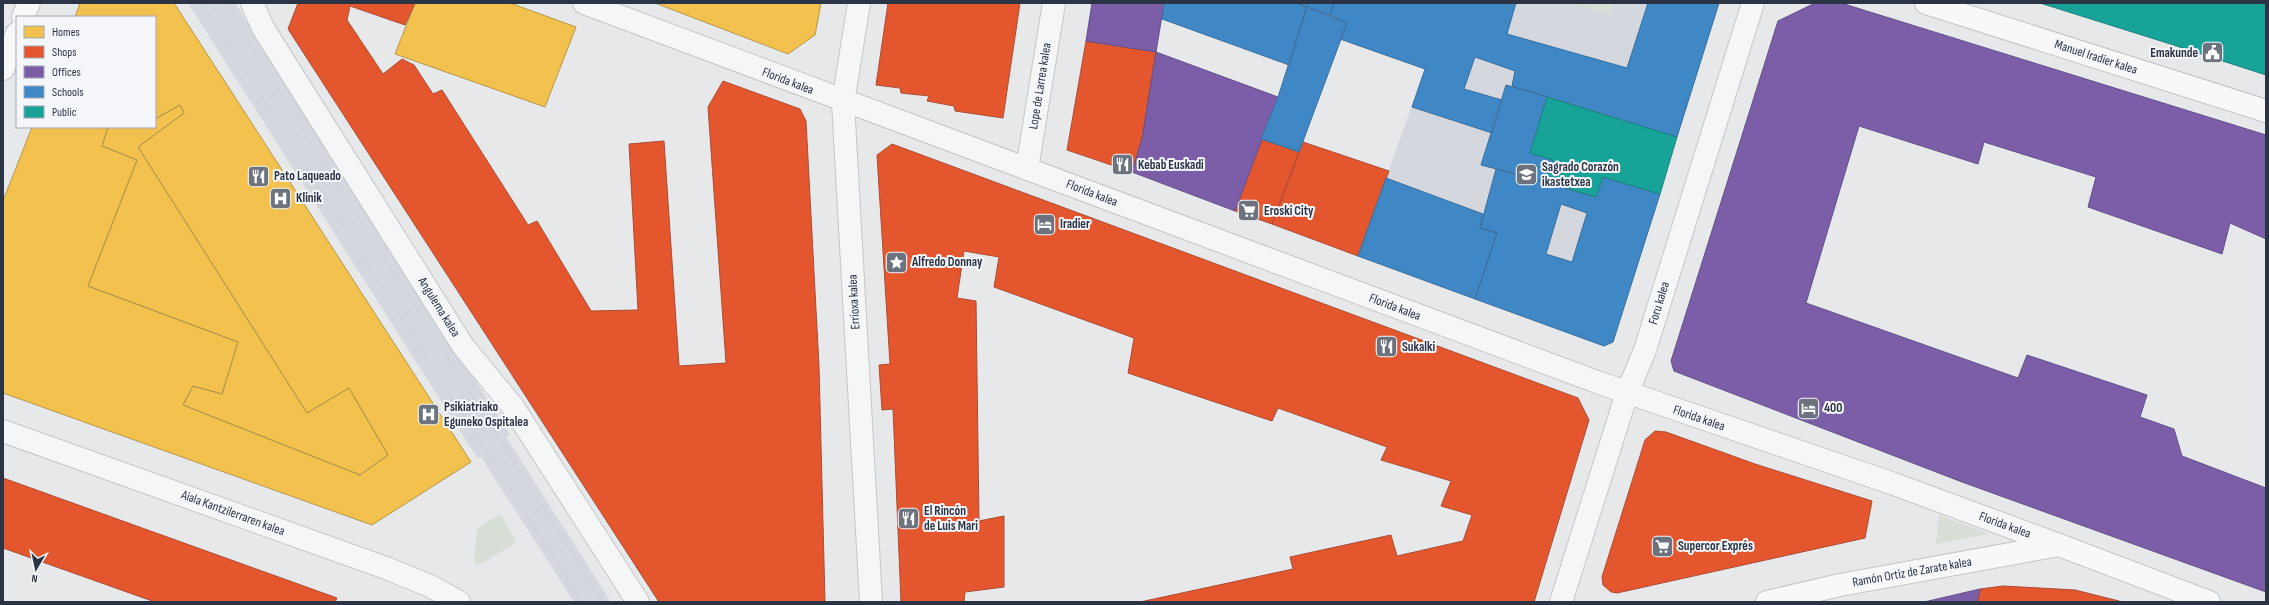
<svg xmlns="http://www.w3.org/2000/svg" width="2269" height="605" viewBox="0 0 2269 605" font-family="'Sofia Sans Condensed',sans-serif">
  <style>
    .built { fill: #d4d7dd }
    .green { fill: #d6ded6 }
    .homes { fill: #f2c14e; stroke: #b6974b }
    .shops { fill: #e4572e; stroke: #ac4c35 }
    .offices { fill: #7b5ea7; stroke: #63518a }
    .schools { fill: #3f88c5; stroke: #396f9f; fill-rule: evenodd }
    .public { fill: #17a398; stroke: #1d827f }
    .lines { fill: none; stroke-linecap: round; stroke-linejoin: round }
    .minor-casing { stroke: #c4c6c8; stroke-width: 24 }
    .tertiary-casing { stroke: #c4c6c8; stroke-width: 24 }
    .secondary-casing { stroke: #c4c6c8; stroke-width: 24 }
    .primary-casing { stroke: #c2c5c8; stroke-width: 24 }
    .minor { stroke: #f5f6f7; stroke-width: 22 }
    .tertiary { stroke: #f5f6f7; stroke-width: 22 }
    .secondary { stroke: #f8f8f8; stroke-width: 22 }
    .primary { stroke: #f8f8f8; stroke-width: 22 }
    .tram { stroke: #cecfd2; stroke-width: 1 }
    .labels { text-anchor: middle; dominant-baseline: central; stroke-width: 4; stroke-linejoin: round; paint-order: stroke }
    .poi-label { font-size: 13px; font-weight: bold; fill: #2b3445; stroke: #f4f6f9; text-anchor: start }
    .street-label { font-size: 13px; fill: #2b3445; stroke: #f4f6f9 }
  </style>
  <rect width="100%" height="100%" fill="#e6e8ea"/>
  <path class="built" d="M188,3h47l275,432 -4,2 105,165h-37l-93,-145 -3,2z
    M1296,3h423l-106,339 -9,4 -246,-90 67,-187 -85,-30 7,-16z"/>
  <path class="green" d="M1571,3h43l-4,12z
    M500,514l17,28 -36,22 -5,1 -2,-5 3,-31z
    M1939,515l50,19 -53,10z"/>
  <path class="homes" d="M80,3h94l297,459 -99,63 -369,-132v-192l29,-74h76l-6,19 35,14 -49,126 150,56 -16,52 -29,-8 -10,19 177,70 28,-20 -39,-67 -42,25 -169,-266 46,-34 -4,-8 -25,14v-102h-80z
    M415,3h95l66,24 -31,80 -150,-53z
    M655,3h166l-6,32 -27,19z
    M180,105l4,8 -46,34 169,266 42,-25 39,67 -28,20 -177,-70 10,-19 29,8 16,-52 -150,-56 49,-126 -35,-14 6,-19h47v-8z"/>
  <path class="shops" d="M298,3h117l-10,22 -55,-19 -3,14 36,54 19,-15 12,6 19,29 9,-4 86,135 9,-4 54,90 47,-1 -9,-166 35,-3 15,225 47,-3 -18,-256 15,-26 77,28 6,12 13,245 6,236h-166l-371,-573z
    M888,3h132l-17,115 -48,-7 -1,-5 -27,-5 2,-5 -28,-3 -1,-5 -24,-3z
    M1086,41l70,11 -14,87 -10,33 -65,-22z
    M1261,139l38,13 -27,72 -37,-13z
    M1303,142l86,29 -31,85 -86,-32z
    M892,144l686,254 11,22 -55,182h-394l153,-33 -3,-12 101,-22 6,21 66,-15 9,-26 -31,-9 10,-25 -70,-21 6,-13 -109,-39 -6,13 -144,-48 6,-35 -140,-51 5,-30 -35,-6 -7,47 19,3 3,220 25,-5v71l-39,5 -1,10h-63l-8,-193 -11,1 -3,-45 11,-1 -13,-209z
    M1655,431l11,1 89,32 117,37 -7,37 -248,55 -6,-1 -8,-7 -1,-8 43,-137z
    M3,478l334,120 -2,4h-180l-152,-54z
    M2003,586l72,4 48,12h-146l3,-13z"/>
  <path class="offices" d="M1092,3h72l-8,49 -70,-11z
    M1815,3h26l425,132v104l-36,-16 -8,31 -134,-47 8,-30 -112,-35 -6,22 -119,-38 -53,177 212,75 9,-23 120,40 -7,22 34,12 8,27 84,32v104l-304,-110 -288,-111 -3,-10 107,-340z
    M1156,52l122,45 -43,114 -103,-39 10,-33z
    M1980,589l-3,13h-53z"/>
  <path class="schools" d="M1164,3h132l11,4 -18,58 -127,-46z
    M1296,3h38l-4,12z
    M1334,3h182l-9,31 120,34 21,-65h71l-42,134 -165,-51 3,-15 -40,-14 -11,32 38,11 -10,33 -80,-26 13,-38 -85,-30 7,-16 -17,-8z
    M1307,7l40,16 -48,129 -38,-13 17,-42z
    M1506,85l41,12 -17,56 23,7 -7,22 -65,-17z
    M1496,169l100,28 7,-20 57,17 -47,148 -9,4 -129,-47 22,-66 -17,-5zM1561,204l26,9 -15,49 -26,-8z
    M1386,178l97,36 -3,14 17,5 -22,66 -117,-43z"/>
  <path class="public" d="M2040,3h226v72l-102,-33z
    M1547,97l130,40 -17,57 -57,-17 -7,20 -50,-15 7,-22 -23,-7z"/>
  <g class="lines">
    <defs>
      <path id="minor" d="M252,3l11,25 200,318 50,61 125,195
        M859,3l-16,99 28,500
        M1027,169l27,-166
        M3,431l383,137 44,18 29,16
        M1561,602l66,-209 18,-43 108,-347"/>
      <path id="tertiary" d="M584,3l1013,379 297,102 165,61"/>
      <path id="secondary" d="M1767,602l73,-17 219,-40 150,57"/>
      <path id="primary" d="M1926,3l340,108
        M23,17l6,-14
        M3,69l14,-36"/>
    </defs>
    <use href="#minor" class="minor-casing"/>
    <use href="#tertiary" class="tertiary-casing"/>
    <use href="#secondary" class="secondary-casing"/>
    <use href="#primary" class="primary-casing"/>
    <use href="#minor" class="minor"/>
    <use href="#tertiary" class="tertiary"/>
    <use href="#secondary" class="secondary"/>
    <use href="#primary" class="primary"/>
    <path class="tram" d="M202,3l380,599
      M223,3l380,599"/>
  </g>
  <defs>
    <symbol id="civic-square" viewBox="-11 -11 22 22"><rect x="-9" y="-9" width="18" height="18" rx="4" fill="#6c737f" stroke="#f4f6f9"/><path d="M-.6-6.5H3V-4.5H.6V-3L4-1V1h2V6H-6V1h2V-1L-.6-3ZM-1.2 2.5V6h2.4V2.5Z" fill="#fff"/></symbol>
    <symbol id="restaurant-square" viewBox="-11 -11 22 22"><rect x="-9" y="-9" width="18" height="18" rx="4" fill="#6c737f" stroke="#f4f6f9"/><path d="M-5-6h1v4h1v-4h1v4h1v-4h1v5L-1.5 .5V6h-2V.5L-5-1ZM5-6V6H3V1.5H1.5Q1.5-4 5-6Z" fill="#fff"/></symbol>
    <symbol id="school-square" viewBox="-11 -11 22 22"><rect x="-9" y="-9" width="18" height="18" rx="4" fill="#6c737f" stroke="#f4f6f9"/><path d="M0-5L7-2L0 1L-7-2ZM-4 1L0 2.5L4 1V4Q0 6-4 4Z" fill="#fff"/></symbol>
    <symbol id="hospital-square" viewBox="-11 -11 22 22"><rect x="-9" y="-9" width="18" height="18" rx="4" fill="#6c737f" stroke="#f4f6f9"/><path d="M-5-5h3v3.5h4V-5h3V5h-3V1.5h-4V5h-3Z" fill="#fff"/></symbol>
    <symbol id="supermarket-square" viewBox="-11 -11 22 22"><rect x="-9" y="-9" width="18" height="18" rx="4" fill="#6c737f" stroke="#f4f6f9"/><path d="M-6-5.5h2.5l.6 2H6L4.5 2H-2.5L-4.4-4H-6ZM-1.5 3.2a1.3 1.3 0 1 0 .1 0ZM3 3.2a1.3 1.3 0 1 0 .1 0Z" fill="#fff"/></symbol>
    <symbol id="hotel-square" viewBox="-11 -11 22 22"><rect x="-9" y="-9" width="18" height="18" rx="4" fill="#6c737f" stroke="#f4f6f9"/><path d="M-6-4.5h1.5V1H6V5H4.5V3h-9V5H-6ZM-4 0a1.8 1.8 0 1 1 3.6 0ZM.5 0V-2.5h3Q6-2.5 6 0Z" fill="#fff"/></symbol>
    <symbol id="sight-square" viewBox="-11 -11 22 22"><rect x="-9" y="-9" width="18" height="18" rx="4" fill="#6c737f" stroke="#f4f6f9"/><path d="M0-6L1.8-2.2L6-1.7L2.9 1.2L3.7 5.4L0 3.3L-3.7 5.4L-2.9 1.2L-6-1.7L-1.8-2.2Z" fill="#fff"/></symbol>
  </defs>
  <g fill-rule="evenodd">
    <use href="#civic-square" x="2200" y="40" width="25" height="25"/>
    <use href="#restaurant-square" x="1110" y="152" width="25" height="25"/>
    <use href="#school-square" x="1514" y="162" width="25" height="25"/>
    <use href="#restaurant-square" x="246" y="164" width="25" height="25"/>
    <use href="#hospital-square" x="268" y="186" width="25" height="25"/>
    <use href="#supermarket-square" x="1236" y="198" width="25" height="25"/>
    <use href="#hotel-square" x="1032" y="212" width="25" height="25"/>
    <use href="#sight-square" x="884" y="250" width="25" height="25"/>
    <use href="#restaurant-square" x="1374" y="334" width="25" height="25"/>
    <use href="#hotel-square" x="1796" y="396" width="25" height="25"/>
    <use href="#hospital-square" x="416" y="402" width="25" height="25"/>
    <use href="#restaurant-square" x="896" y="506" width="25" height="25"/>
    <use href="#supermarket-square" x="1650" y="534" width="25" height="25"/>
  </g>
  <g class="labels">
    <g class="poi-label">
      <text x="2198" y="53" text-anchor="end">Emakunde</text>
      <text x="1138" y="165">Kebab Euskadi</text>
      <text x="1542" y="167">Sagrado Corazón<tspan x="1542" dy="15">ikastetxea</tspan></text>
      <text x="274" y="176">Pato Laqueado</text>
      <text x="296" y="198">Klinik</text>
      <text x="1264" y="211">Eroski City</text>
      <text x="1060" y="224">Iradier</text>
      <text x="912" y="262">Alfredo Donnay</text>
      <text x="1402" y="347">Sukalki</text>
      <text x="444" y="407">Psikiatriako<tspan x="444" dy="15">Eguneko Ospitalea</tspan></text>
      <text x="1824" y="408">400</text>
      <text x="924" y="511">El Rincón<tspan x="924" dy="15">de Luis Mari</tspan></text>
      <text x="1678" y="546">Supercor Exprés</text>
    </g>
    <g class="street-label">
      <text transform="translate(2096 57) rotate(18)">Manuel Iradier kalea</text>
      <text transform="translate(788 81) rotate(21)">Florida kalea</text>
      <text transform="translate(1040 86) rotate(-81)">Lope de Larrea kalea</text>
      <text transform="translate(1092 193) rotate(21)">Florida kalea</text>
      <text transform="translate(854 302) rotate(-93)">Errioxa kalea</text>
      <text transform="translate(1659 303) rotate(-73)">Foru kalea</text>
      <text transform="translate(439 307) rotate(58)">Angulema kalea</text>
      <text transform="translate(1395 307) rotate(21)">Florida kalea</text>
      <text transform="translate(1699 418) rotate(19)">Florida kalea</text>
      <text transform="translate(233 513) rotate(20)">Aiala Kantzilerraren kalea</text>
      <text transform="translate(2005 525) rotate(20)">Florida kalea</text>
      <text transform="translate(1912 572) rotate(-10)">Ramón Ortiz de Zarate kalea</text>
    </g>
  </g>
  <rect width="2269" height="605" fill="none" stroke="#2b3445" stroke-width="8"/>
  <rect x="16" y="16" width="140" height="112" fill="#f4f6f9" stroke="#a4a8b1"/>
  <rect x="24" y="26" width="20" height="12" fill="#f2c14e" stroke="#a4a8b1"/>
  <text x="52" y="36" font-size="12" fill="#2b3445">Homes</text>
  <rect x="24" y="46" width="20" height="12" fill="#e4572e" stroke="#a4a8b1"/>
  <text x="52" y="56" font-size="12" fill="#2b3445">Shops</text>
  <rect x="24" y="66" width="20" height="12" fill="#7b5ea7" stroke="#a4a8b1"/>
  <text x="52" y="76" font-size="12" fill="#2b3445">Offices</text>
  <rect x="24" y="86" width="20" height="12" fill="#3f88c5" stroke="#a4a8b1"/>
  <text x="52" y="96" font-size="12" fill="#2b3445">Schools</text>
  <rect x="24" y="106" width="20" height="12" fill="#17a398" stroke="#a4a8b1"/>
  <text x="52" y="116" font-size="12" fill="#2b3445">Public</text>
  <g transform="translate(36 569) rotate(189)" stroke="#f4f6f9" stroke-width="3" paint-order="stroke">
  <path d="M0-3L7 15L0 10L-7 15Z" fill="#2b3445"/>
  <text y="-6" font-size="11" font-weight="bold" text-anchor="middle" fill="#2b3445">N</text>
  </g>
</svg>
